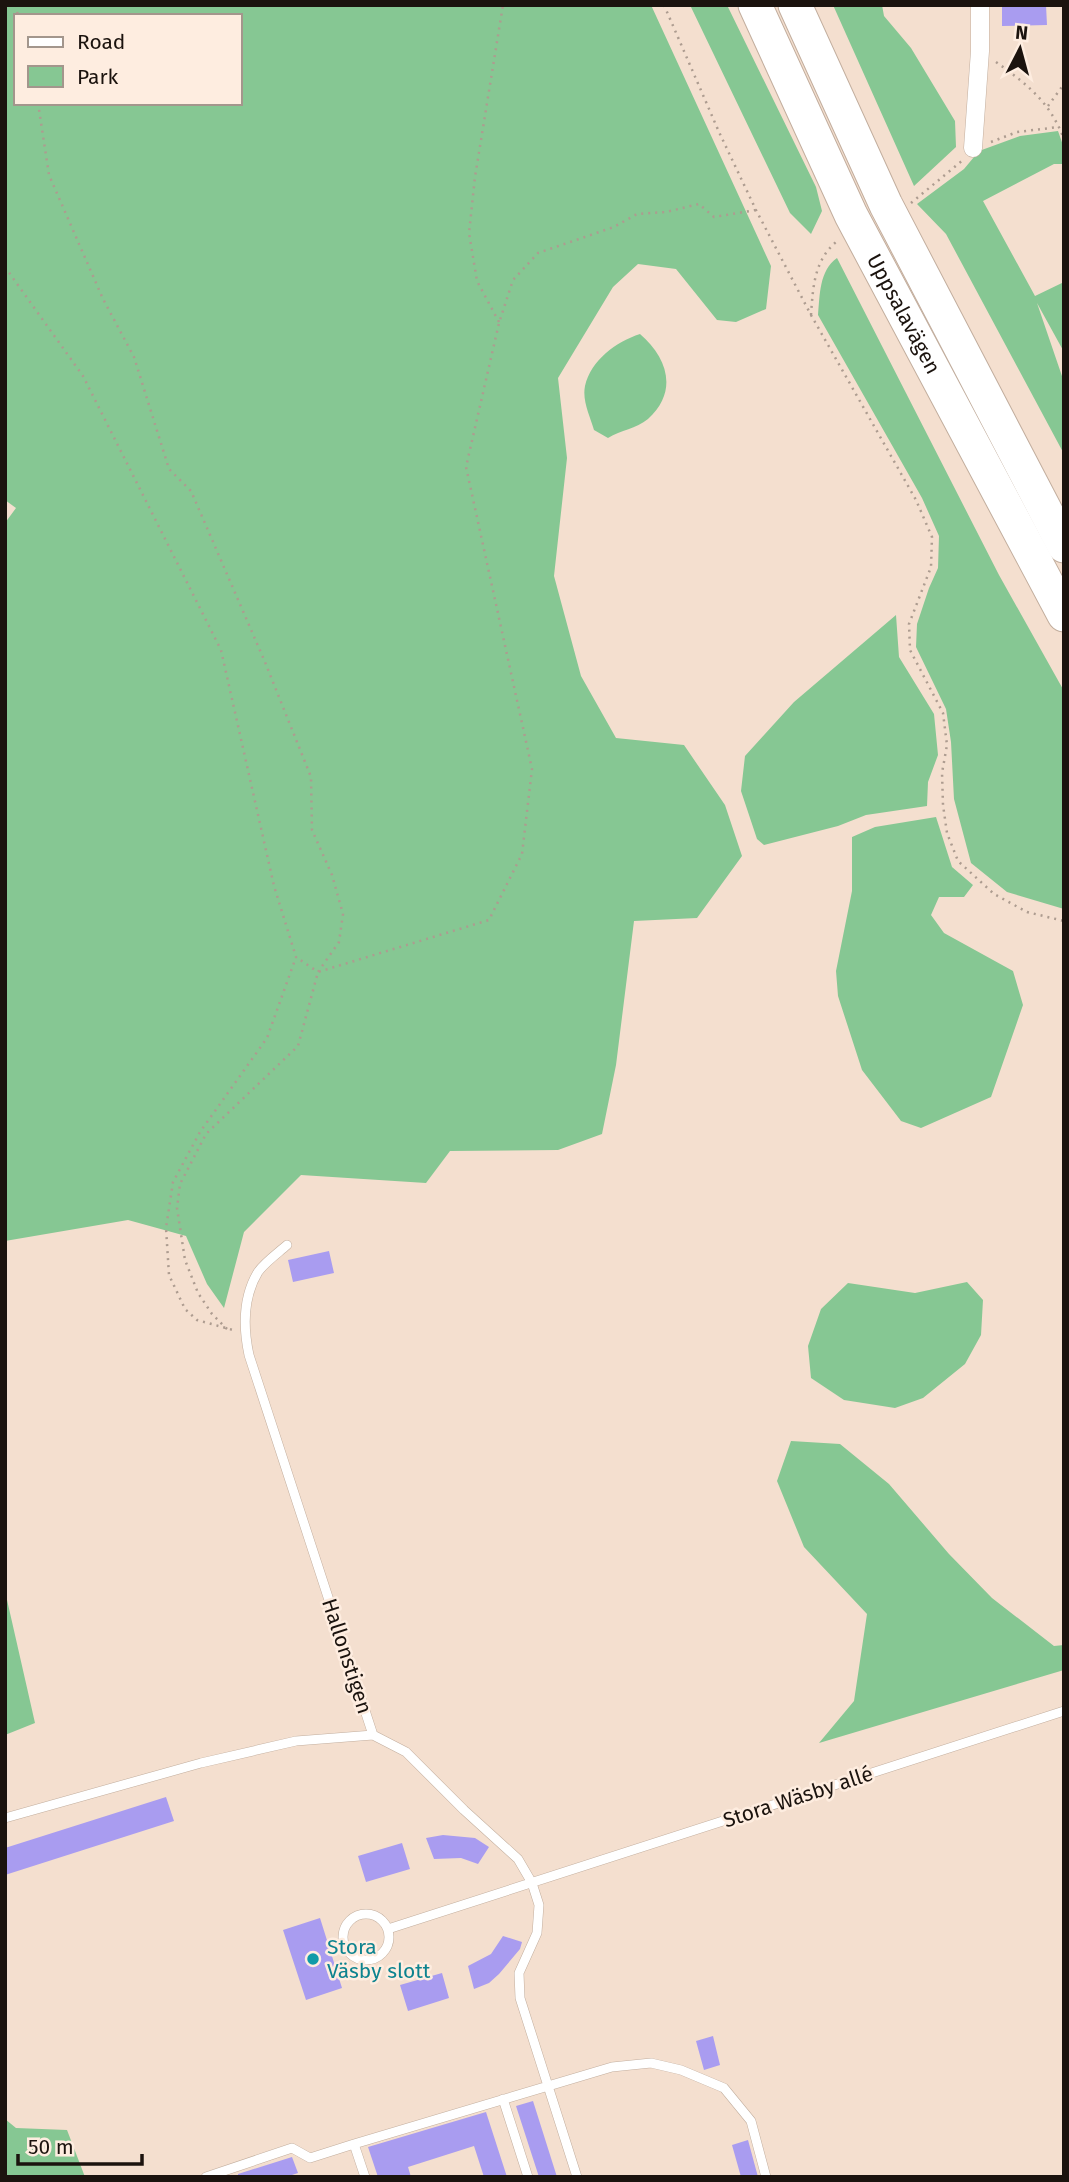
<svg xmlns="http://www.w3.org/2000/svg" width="1069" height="2182" font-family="'Fira Sans',sans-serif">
	<rect width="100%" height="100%" fill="#f4dfcf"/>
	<path fill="#86c793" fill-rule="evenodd" d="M5 5H651L771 266 766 309 736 322 717 320 676 269 638 264 613 287 558 378 567 458 554 576 581 676 616 738 684 745 725 805 742 856 697 918 634 921 616 1065 602 1134 558 1150 450 1151 426 1183 301 1175 244 1232 224 1308 207 1284 186 1236 128 1220 5 1241V523L16 508 5 500ZM16 16H240V103H16Z
		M690 5H727L816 187 822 211 811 234 790 213Z
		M833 5H882L884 16 911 48 955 121 956 147 914 186Z
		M1058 131 1064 148V164H1054L983 201 1035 296 1064 282V352L1037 303 1064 382V454L946 234 917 204 964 169 979 151 1020 136Z
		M837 258 999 575 1064 691V909L1007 892 971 863 954 799 951 742 946 709 916 647 917 624 929 588 938 568 939 536 922 498 818 315C820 295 819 271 837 258Z
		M640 334C667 357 679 391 648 419 636 429 621 430 608 438L594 430C590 416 582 401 585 386 591 360 616 342 640 334Z
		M896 615 899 657 934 714 938 755 928 782 927 806 866 815 838 826 764 845 757 839 741 791 745 756 794 702Z
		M936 817 952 867 973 885 964 897H939L931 915 944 933 1013 971 1023 1005 991 1097 921 1128 901 1121 862 1070 838 996 836 971 852 891V837L875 827Z
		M967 1282 983 1300 981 1335 965 1364 923 1398 895 1408 844 1400 811 1378 808 1346 821 1309 848 1283 915 1293Z
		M791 1441 840 1444 889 1484 949 1554 992 1598 1054 1646 1064 1645V1670L819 1743 854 1701 867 1614 804 1547 777 1481Z
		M5 1591 35 1723 5 1735Z
		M5 2119 16 2128 67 2130 85 2177H5Z"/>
	<path fill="#a99cf0" d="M1002 5H1046L1047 25 1002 26Z
		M329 1251 334 1273 293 1282 288 1260Z
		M166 1797 174 1821 5 1875V1848Z
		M443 1835 475 1838 489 1847 478 1864 461 1858 434 1859 426 1838Z
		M402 1843 410 1869 366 1882 358 1856Z
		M320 1918 342 1988 306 2000 283 1930Z
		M503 1936 522 1942 520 1949 499 1974 489 1983 474 1989 468 1966 491 1954Z
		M442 1973 449 1998 408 2011 400 1985Z
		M713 2036 720 2065 704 2070 696 2041Z
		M533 2101 557 2177H539L516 2106Z
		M486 2112 507 2177H484L474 2146 408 2167 411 2177H378L368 2147Z
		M748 2140 758 2177H741L732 2145Z
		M292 2157 298 2173 286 2177H238V2174Z"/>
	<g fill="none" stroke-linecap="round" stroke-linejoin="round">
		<defs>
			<path id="service" d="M287 1245C278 1253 265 1262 258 1272 243 1297 243 1327 249 1355L373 1735 406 1752 464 1810 518 1859 532 1883 539 1905 537 1933 519 1973 520 1998 577 2177
				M5 1818 201 1763 296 1741 373 1735
				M343 1937a23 23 0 1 1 46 0a23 23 0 1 1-46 0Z
				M388 1929 1064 1711
				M503 2099 528 2177
				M206 2177 292 2148 310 2158 354 2144
				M365 2177 354 2144 612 2067 651 2063 681 2070 724 2088 751 2121 766 2177"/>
			<path id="minor" d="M973 148 980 51V5"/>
			<g id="motorway">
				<path id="s1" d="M755 5 851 215 1064 615"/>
				<path d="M795 5 886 205 1064 546"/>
			</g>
		</defs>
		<use href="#service" stroke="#c2ae9e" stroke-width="10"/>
		<use href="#minor" stroke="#c2ae9e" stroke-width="19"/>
		<use href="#motorway" stroke="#c2ae9e" stroke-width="35"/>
		<path stroke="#ad9c90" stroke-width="2.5" stroke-dasharray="2 5" stroke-linecap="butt" d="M16 5 18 16
			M664 5 719 132 756 210 811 315 916 500 932 537 931 567 909 624 910 650 943 713 947 745 942 773 943 805 947 833 958 861 994 894 1027 912 1064 921
			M996 62C1027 84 1050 102 1064 139
			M38 103 49 175 103 299 134 357 169 469 191 491 265 662 311 777 312 830 332 875 343 914 339 942 318 972 296 957
			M1048 106 1064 84
			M991 142 1017 132 1059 127
			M911 203 963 160
			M5 267 83 376 221 650 274 886 296 957 267 1038 200 1132 173 1182 166 1228 169 1275 185 1309 197 1320 233 1330
			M811 315C813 287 814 261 836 242
			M499 322 477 281 469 233 475 177 503 5
			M227 1329 212 1314 198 1293 185 1260 177 1208 180 1184 206 1134 298 1046 318 972 489 920 522 854 532 769 466 467 499 323 513 280 538 253 614 227 637 214 666 212 699 204 714 217 756 210"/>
		<use href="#service" stroke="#fff" stroke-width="9"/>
		<use href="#minor" stroke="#fff" stroke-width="18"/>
		<use href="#motorway" stroke="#fff" stroke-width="33"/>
	</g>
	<circle fill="#0f9aa8" stroke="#feede0" stroke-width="2.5" cx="313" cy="1959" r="7"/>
	<g text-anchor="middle" stroke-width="5" stroke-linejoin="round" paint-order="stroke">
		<g font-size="21" fill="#1b130e" stroke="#feede0">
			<text dy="7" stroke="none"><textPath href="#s1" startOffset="343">Uppsalavägen</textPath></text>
			<text transform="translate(347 1656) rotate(72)" y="7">Hallonstigen</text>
			<text transform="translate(798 1797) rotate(-18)" y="7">Stora Wäsby allé</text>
		</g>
		<g font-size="21" fill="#0d838f" stroke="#feede0" text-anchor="start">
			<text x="327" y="1954">Stora<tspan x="327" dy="24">Väsby slott</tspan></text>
		</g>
	</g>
	<rect width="1069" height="2182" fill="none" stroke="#1b130e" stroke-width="14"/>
	<rect x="14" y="14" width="228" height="91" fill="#feede0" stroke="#a3968c" stroke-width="2"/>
	<rect x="28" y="37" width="35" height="10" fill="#ffffff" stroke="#a3968c" stroke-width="2"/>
	<text x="77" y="49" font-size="21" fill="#1b130e">Road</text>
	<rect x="28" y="66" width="35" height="21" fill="#86c793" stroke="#a3968c" stroke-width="2"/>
	<text x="77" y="84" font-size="21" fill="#1b130e">Park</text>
	<g transform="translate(1020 49) rotate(6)" stroke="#feede0" stroke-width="5" paint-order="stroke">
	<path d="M0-5L12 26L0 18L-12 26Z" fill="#1b130e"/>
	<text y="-10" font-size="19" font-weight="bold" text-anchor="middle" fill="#1b130e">N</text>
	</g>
	<path d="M18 2154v10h124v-10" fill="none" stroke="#1b130e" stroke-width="3.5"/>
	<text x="28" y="2154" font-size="21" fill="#1b130e" stroke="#feede0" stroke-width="5" paint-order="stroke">50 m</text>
</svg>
